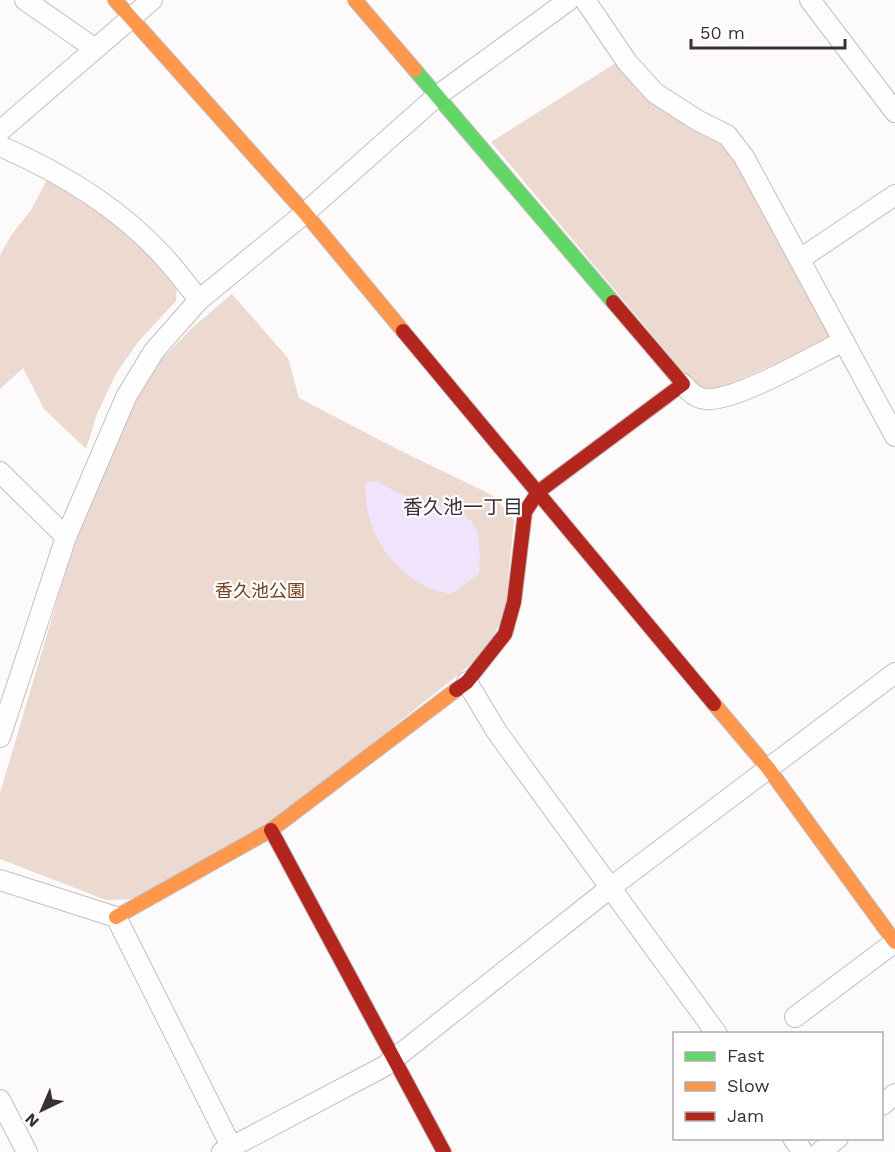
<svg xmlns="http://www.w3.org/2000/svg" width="895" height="1152" font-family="'Work Sans','Noto Sans JP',sans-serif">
	<rect width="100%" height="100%" fill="#fdfafb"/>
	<path fill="#ecdad0" d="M619 61 720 139 738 160 832 334 803 351 715 391 700 388 690 380 491 142Z
		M49 176 87 202 148 253 177 286 176 301 139 341 117 372 97 414 86 449 44 409 23 368 0 389V255L12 234 31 210Z
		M232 294 288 358 299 398 397 449 492 495 514 520 505 612 485 653 284 815 138 899 106 900 0 859V793L70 557 126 417 158 363 192 328Z"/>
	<path fill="#efe4fb" d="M377 481C390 490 422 504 437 506 481 512 481 535 479 574L451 594C400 587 361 533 366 482Z"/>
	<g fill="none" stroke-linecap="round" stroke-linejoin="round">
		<defs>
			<path id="street" d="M25 0 94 48
				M585 0 627 62 655 93 697 120 727 135 744 157 895 436
				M810 0 895 112
				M0 131 152 0
				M0 146C60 172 120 208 164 257 177 271 188 286 199 300
				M800 259 895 195
				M683 384C690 392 695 398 706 399 735 402 815 355 844 341
				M0 472 66 537
				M467 682 497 732 717 1034
				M0 737 66 537 126 397 154 351 199 300 305 213 437 96 569 0
				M0 880 116 917 234 1152
				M795 1017 895 942
				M0 1100 27 1152
				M882 1105 895 1094
				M793 1138 803 1152
				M222 1152 385 1066 610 888 895 673
				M820 1152 838 1138"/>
			<path id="fast" d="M415 70 613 302"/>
			<path id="slow" d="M115 0 305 213 403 331
				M355 0 415 70
				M714 704 768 768 895 942
				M116 917 271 830 456 690"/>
			<path id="jam" d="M403 331 714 704
				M456 690 467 682 505 634 514 602 525 512 538 492 683 384 613 302
				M271 830 444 1152"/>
		</defs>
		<use href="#street" stroke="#c3bdbf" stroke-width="22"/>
		<use href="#fast" stroke="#c3bdbf" stroke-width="16"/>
		<use href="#slow" stroke="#c3bdbf" stroke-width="16"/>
		<use href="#jam" stroke="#c3bdbf" stroke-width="16"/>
		<use href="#street" stroke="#fffefe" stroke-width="20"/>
		<use href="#fast" stroke="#63d668" stroke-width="14"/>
		<use href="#slow" stroke="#ff974d" stroke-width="14"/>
		<use href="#jam" stroke="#b3261e" stroke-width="14"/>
	</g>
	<g text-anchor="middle" stroke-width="4.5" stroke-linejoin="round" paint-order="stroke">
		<g font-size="18" fill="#75401d" stroke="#fff">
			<text x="260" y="597">香久池公園</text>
		</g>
		<g font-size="20" fill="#3a3033" stroke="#fff">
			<text x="463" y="514">香久池一丁目</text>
		</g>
	</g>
	<rect x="673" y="1032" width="210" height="108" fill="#ffffff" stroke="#b0acad" stroke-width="1.5"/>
	<rect x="685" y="1052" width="30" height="9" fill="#63d668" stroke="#b0acad" stroke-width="1.5"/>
	<text x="727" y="1062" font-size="18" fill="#3a3033">Fast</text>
	<rect x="685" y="1082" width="30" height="9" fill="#ff974d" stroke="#b0acad" stroke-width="1.5"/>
	<text x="727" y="1092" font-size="18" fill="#3a3033">Slow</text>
	<rect x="685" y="1112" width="30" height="9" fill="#b3261e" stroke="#b0acad" stroke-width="1.5"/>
	<text x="727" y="1122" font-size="18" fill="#3a3033">Jam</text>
	<g transform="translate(42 1110) rotate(224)" stroke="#ffffff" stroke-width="4.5" paint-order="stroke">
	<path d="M0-4.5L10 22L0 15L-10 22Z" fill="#3a3033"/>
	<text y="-9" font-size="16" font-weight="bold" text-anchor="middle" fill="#3a3033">N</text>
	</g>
	<path d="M691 39v9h154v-9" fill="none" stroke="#3a3033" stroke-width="3"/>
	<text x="700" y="39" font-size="18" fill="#3a3033" stroke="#ffffff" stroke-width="4.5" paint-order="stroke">50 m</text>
</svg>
